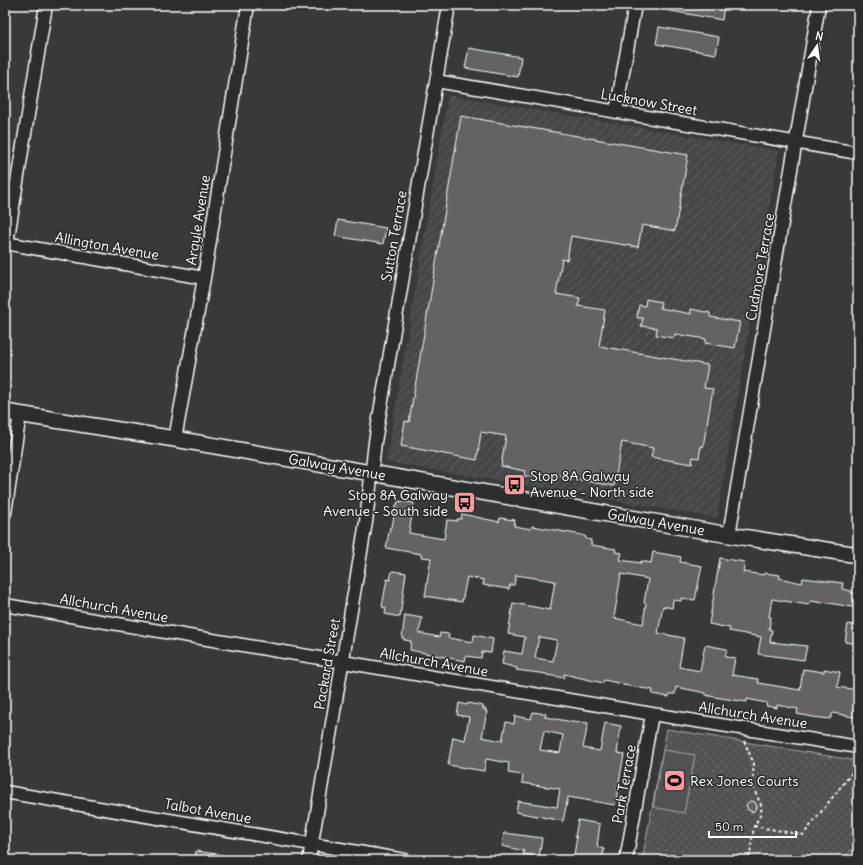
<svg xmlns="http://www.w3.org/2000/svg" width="863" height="865" font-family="Delius,sans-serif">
	<defs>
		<pattern id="industrial-furrows" width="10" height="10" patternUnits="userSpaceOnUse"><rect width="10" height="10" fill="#444748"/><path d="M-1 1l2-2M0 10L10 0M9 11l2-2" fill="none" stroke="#606363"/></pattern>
		<pattern id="green-dots" width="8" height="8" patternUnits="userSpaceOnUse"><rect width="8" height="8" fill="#505354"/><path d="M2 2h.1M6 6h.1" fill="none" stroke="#6a6d6e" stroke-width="1.8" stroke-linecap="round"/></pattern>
	</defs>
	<rect width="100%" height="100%" fill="#373a3b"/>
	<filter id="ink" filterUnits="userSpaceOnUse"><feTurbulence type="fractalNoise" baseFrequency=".025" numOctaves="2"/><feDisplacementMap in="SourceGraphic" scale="8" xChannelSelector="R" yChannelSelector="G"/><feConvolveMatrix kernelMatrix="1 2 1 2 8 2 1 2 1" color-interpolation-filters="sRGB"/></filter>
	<g filter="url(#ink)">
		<path fill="url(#industrial-furrows)" d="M448 95 779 151 717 518 386 462Z"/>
		<path fill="url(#green-dots)" stroke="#a8a9aa" d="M667 729 858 761V844L842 860H642Z"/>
		<path fill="#505354" stroke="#a8a9aa" d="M663 750 695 755 684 813 653 807Z"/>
		<path fill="#636465" stroke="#fff" fill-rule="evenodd" d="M665 5H724L722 20 665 10Z
			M659 27 719 37 716 54 656 44Z
			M469 48 521 57 518 77 465 68Z
			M461 116 688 155 675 231 642 225 638 247 571 236 567 260 562 259 556 294 580 298 578 306 605 310 599 346 708 365 704 388 713 389 703 447 701 446 699 458 693 457 692 464 651 457 653 448 622 442 614 486 545 474 544 479 524 476 525 471 501 466 506 436 481 432 477 460 401 446 405 421 409 422Z
			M338 220 386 228 383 244 335 236Z
			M646 299 661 302 660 308 691 314V309L710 313V317L740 322 735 348 705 343 706 339 675 334 674 338 656 335 657 328 641 326 643 318H637L639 305 645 306Z
			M398 501 414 503 409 533 444 539 447 520 457 521V519H461L462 514 499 522 500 518 515 520 514 526 531 529 532 526 582 535 586 537V539L591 540V545L616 549 615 552 622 553 620 560 641 563V561L651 563 653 552 681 557 680 562 702 566 695 600 681 598V601L673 600 672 608 663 606 658 633 684 638 679 667 700 671 705 645 727 649 725 657 735 658 732 675 758 679V683L800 690 803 669 824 672V669L840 672 837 687 858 690V718L833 713 830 719 813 717 797 714 798 709 777 705V708L766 706 767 703 747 699V702L714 697 706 695V693L676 687 675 694H669V697L652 694 653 690 623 685V684L604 680 603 683 564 674V678L559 677 547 675V674L516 670 517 668 502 664 504 651 522 654 525 637 508 634 513 603 550 610 555 581 516 575 514 585H510L509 589 483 585 484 580 467 577 462 602 425 596 431 558 421 557V554L386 548 390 527H392L396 505H397ZM621 574 648 579 644 603H646L643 624 614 618ZM539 637 557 640 553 661 535 658Z
			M720 558 745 562 743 572 764 575V573L780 575 779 578 802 583 803 578 843 583 842 589 852 591 851 593 858 594V608L823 602V603L811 601 810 602 809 605 772 599 769 617H771L769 629 772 630 770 642 807 646 804 660 758 654 761 637 729 631 730 628 709 624Z
			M392 571 406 573 400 617 385 614 386 608 382 607 387 579 390 580Z
			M405 615 422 618 419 633 439 637 440 633 449 634 448 638 473 642 474 635 493 639 491 653 482 652 481 658 466 656 465 661 410 650 411 641 404 640 405 639 402 638Z
			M848 624 858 626V644L845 642Z
			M459 703 467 705 468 703 483 706V709H486L485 711H487L482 737 502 741 506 722 514 724 515 716 531 719 533 712 546 714 545 717 578 723 579 722 588 723 583 748 600 751 605 723 621 726 617 753 624 754 615 805 568 797 563 821 516 812 518 801 557 807 560 789 522 783 523 775 508 773 509 763 486 759 484 771 448 765 453 737 465 740 469 717 457 715ZM544 731 563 735 560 753 540 750Z
			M750 801 755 802 757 807 753 812 748 810 746 805Z
			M578 820 600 824 597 847 604 849 602 860H573L577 837H575Z
			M504 833 542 838 539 857 523 854 524 851 502 846Z
			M196 851 223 855 222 860H195Z"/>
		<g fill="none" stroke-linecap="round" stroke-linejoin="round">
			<defs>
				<path id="minor" d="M436 81 858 153
					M616 112 635 5
					M5 243 204 278
					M7 243 46 5
					M175 439 204 278 248 5
					M5 513 20 414
					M729 535 819 5
					M5 605 652 714 858 747
					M5 792 405 860
					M309 860 366 522 375 442 449 5
					M626 860 652 714"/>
				<path id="tertiary" d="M5 412 175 439 729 535 858 555"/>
			</defs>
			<use href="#minor" stroke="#fff" stroke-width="15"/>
			<use href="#tertiary" stroke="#fff" stroke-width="18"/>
			<path stroke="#fff" stroke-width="2" stroke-dasharray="3 3" stroke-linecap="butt" d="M744 741 754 764 752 785 762 807 760 816 754 826 749 860
				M754 826 803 835 858 765"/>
			<use href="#minor" stroke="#2a2d2e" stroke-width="12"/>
			<use href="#tertiary" stroke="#2a2d2e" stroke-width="15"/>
		</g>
	</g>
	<defs>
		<symbol id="bus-square" viewBox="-11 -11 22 22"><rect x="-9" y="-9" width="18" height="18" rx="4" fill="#ff9aa2" stroke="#2a2d2e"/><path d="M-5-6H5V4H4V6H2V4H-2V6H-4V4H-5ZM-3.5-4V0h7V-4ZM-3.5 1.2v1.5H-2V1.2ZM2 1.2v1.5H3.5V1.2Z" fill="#111"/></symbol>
		<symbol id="stadium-square" viewBox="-11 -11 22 22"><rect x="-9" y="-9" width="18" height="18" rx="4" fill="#ff9aa2" stroke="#2a2d2e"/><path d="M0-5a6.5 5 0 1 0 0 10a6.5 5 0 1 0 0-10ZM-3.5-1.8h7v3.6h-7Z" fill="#111"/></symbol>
	</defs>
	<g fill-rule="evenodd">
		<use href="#bus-square" x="502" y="472" width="25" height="25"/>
		<use href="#bus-square" x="452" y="490" width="25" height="25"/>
		<use href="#stadium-square" x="662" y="768" width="25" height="25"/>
	</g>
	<g text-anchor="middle" stroke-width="3" stroke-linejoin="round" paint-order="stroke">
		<g font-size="14" fill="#fff" stroke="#2a2d2e">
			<text transform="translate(649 102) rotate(10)" y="5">Lucknow Street</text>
			<text transform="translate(198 220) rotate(-81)" y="5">Argyle Avenue</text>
			<text transform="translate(394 236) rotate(-80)" y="5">Sutton Terrace</text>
			<text transform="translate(107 246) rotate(10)" y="5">Allington Avenue</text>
			<text transform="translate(760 267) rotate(-80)" y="5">Cudmore Terrace</text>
			<text transform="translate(337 467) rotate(10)" y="5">Galway Avenue</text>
			<text transform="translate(656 522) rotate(10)" y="5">Galway Avenue</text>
			<text transform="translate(114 608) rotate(10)" y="5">Allchurch Avenue</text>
			<text transform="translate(434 662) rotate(10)" y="5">Allchurch Avenue</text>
			<text transform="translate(327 664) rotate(-80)" y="5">Packard Street</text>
			<text transform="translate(753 715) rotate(9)" y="5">Allchurch Avenue</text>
			<text transform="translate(624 784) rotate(-80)" y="5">Park Terrace</text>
			<text transform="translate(208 811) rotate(10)" y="5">Talbot Avenue</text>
		</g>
		<g font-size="14" fill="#fff" stroke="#2a2d2e" text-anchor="start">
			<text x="530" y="481">Stop 8A Galway<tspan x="530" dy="16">Avenue - North side</tspan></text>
			<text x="448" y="500" text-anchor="end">Stop 8A Galway<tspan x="448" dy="16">Avenue - South side</tspan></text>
			<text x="690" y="786">Rex Jones Courts</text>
		</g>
	</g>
	<rect width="863" height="865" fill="none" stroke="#2a2d2e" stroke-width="20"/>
	<rect x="10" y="10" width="843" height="845" fill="none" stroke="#fff" stroke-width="1.5" filter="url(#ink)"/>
	<g transform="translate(817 46) rotate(13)" stroke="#2a2d2e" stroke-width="3" paint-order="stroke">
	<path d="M0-3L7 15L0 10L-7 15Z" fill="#ffffff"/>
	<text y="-6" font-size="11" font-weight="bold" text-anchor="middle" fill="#ffffff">N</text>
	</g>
	<path d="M709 831v6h87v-6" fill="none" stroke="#ffffff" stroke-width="2"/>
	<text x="715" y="831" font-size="12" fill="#ffffff" stroke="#2a2d2e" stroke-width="3" paint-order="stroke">50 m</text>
</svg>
